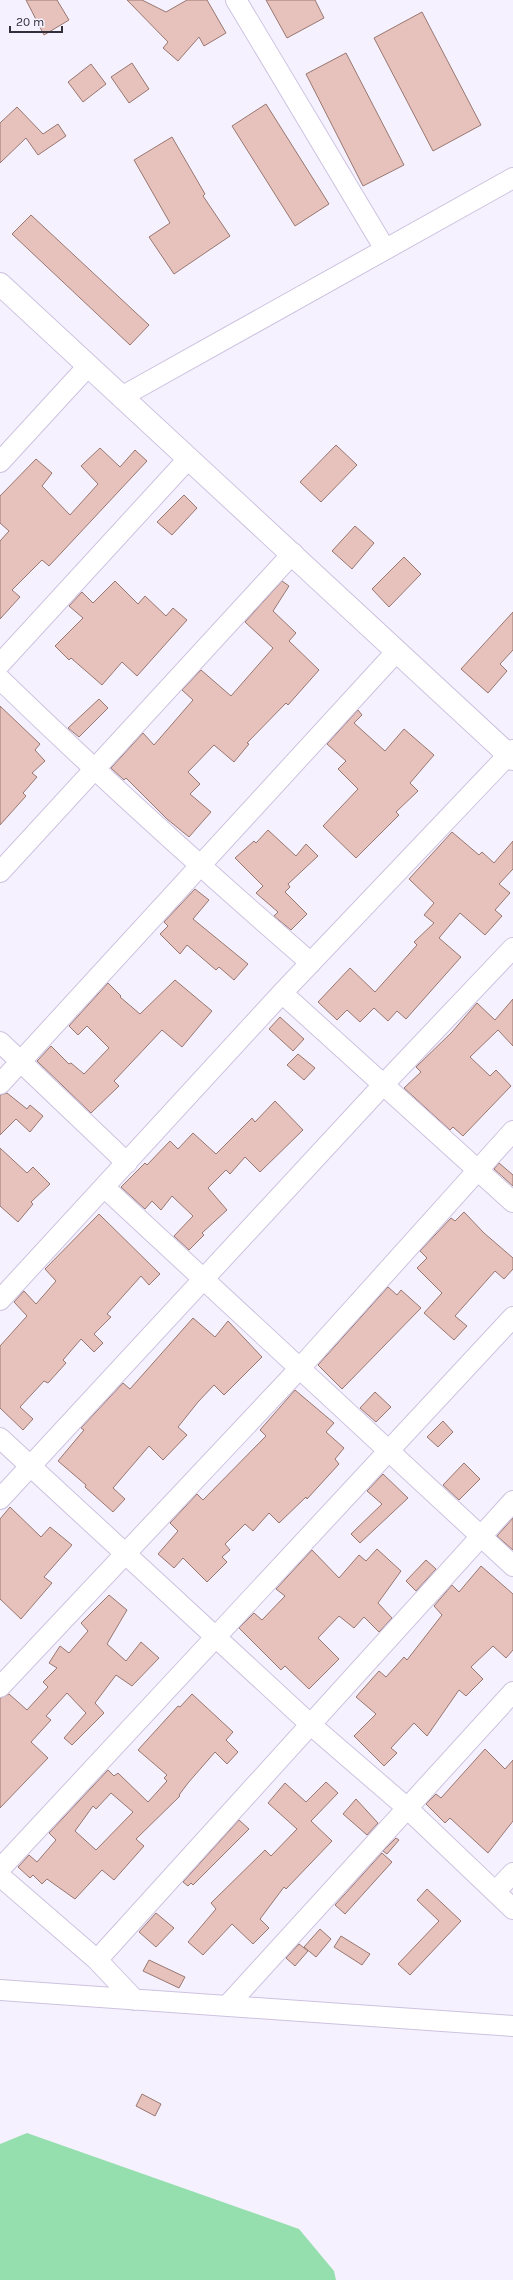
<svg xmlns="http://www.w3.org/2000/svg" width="513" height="2280" font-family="Karla,sans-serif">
	<rect width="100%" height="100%" fill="#f6f1fe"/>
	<path fill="#95dfaf" d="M27 2133 299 2229 334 2271 336 2280H0V2144Z"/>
	<path fill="#e7c2bc" stroke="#987771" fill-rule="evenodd" d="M26 0H57L69 20 44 35Z
		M127 0H142L166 12 187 0H207L226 33 204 46 199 37 178 61 163 48 168 42Z
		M266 0H315L324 18 287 38Z
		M422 12 481 125 433 151 374 38Z
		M346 53 404 165 363 186 306 74Z
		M132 63 149 89 129 103 111 77Z
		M91 64 106 84 83 102 68 82Z
		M266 104 329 204 295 226 232 126Z
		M17 107 43 134 58 124 66 136 38 155 26 138 0 163V123Z
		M172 137 205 194 203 196 230 236 174 274 149 237 170 223 134 160Z
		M31 215 149 325 130 345 12 234Z
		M336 445 357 465 321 502 300 482Z
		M100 448 120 467 135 450 147 461 49 566 42 560 12 590 20 597 0 619V541L9 531 0 523V496L36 459 52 473 42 486 70 515 98 484 81 466Z
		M184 495 197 508 172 535 157 522Z
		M355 526 374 543 352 569 332 551Z
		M404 557 421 574 389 607 372 589Z
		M115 581 138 604 145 596 166 616 173 608 187 620 137 676 122 662 102 685 71 658 69 660 55 646 83 618 69 606 82 592 93 603Z
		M282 581 289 586 273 611 296 633 289 641 319 670 288 705 286 703 247 743 249 744 234 762 214 745 188 772 200 784 190 794 211 812 189 837 167 819 126 778 124 780 111 768 143 733 154 745 193 700 182 690 201 670 231 696 273 648 245 622Z
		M513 612V650L500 664 507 671 488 693 461 669Z
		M99 699 108 708 79 737 68 728Z
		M0 706 40 744 35 750 45 761 32 773 37 777 23 793 26 796 0 825Z
		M358 710 362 715 354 723 385 751 404 729 434 755 410 783 418 791 396 812 399 815 356 858 323 826 358 789 338 769 346 761 327 744Z
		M268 830 296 856 306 844 318 856 288 884 290 887 285 892 307 914 291 930 274 916 278 912 256 893 263 886 235 858 254 841 256 843Z
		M452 832 479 855 482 852 494 863 513 841V869L499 884 510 893 495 910 502 916 485 935 460 913 439 938 461 957 406 1019 397 1011 388 1021 374 1008 360 1022 347 1010 337 1020 318 1002 350 968 375 992 417 945 414 942 434 923 424 915 434 903 409 879Z
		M195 889 209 900 193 919 248 964 234 980 219 967 216 970 187 945 180 954 160 934 168 926 164 922Z
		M175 980 212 1011 182 1047 162 1030 114 1081 119 1086 91 1113 37 1061 51 1046 69 1064 71 1063 84 1074 109 1048 87 1026 78 1035 69 1026 108 983 121 996 120 997 140 1014Z
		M513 999V1046L498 1030 470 1057 490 1076 496 1070 511 1086 463 1136 453 1127 450 1130 404 1088 421 1072 416 1067 452 1032 477 1003 495 1020Z
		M280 1017 304 1039 293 1051 269 1029Z
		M298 1054 315 1068 304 1080 287 1065Z
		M7 1093 27 1109 30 1105 43 1116 30 1132 16 1119 0 1135V1095Z
		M275 1101 303 1130 260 1172 245 1157 230 1174 226 1170 208 1188 227 1210 202 1233 204 1235 189 1250 174 1236 193 1216 172 1196 161 1210 152 1201 145 1209 121 1187 145 1163 147 1165 170 1141 178 1149 193 1133 216 1154 252 1118 255 1122Z
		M0 1148 27 1173 33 1167 50 1184 31 1202 33 1204 18 1222 0 1206Z
		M499 1163 513 1175V1186L494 1169Z
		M464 1212 484 1233 513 1258V1269L504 1279 495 1271 455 1316 467 1326 454 1340 424 1313 442 1293 417 1268 427 1258 420 1251 451 1218 455 1221Z
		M99 1214 160 1274 149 1285 141 1276 107 1314 111 1317 94 1334 103 1343 94 1352 81 1339 63 1360 66 1363 48 1383 44 1381 20 1407 33 1419 23 1430 0 1408V1346L27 1316 14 1302 24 1291 36 1304 56 1281 45 1269Z
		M388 1287 397 1295 401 1290 421 1308 342 1389 318 1365Z
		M193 1318 215 1337 228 1321 262 1357 224 1395 214 1385 198 1402 178 1427 187 1435 163 1460 149 1446 113 1488 125 1499 113 1512 85 1487 86 1485 58 1461 84 1430 81 1428 123 1383 130 1389Z
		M295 1390 334 1423 326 1432 344 1448 335 1459 339 1464 307 1499 306 1497 279 1523 269 1513 253 1531 245 1524 225 1544 230 1550 222 1557 227 1562 207 1582 183 1558 174 1568 158 1554 178 1531 170 1523 197 1494 203 1500 266 1436 260 1430Z
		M375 1392 391 1407 376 1422 360 1408Z
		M443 1421 453 1432 438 1447 427 1437Z
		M464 1463 480 1479 459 1500 443 1485Z
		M383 1474 408 1498 360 1543 351 1534 382 1504 367 1491Z
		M10 1507 41 1537 50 1527 72 1545 44 1577 52 1583 21 1619 0 1599V1519Z
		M513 1518V1550L497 1536Z
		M377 1549 401 1571 378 1603 392 1618 379 1632 364 1617 354 1628 339 1616 318 1638 339 1659 309 1689 285 1666 281 1670 239 1628 254 1613 262 1620 285 1596 276 1589 312 1550 339 1578 359 1555 366 1561Z
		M426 1560 436 1569 416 1591 406 1581Z
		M481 1566 513 1594V1650L506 1658 493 1646 471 1667 483 1679 466 1696 459 1690 427 1736 414 1723 391 1748 397 1753 384 1766 354 1736 376 1714 356 1697 379 1671 386 1677 404 1657 407 1660 442 1615 434 1606 452 1585 459 1592Z
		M109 1595 127 1610 107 1644 126 1661 141 1642 159 1658 132 1686 116 1675 95 1703 104 1713 72 1745 64 1738 86 1713 67 1693 46 1716 51 1720 31 1742 48 1758 0 1808V1698L9 1694 27 1710 48 1687 43 1682 57 1668 49 1663 60 1646 69 1653 88 1631 81 1623Z
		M192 1694 233 1732 226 1740 238 1752 227 1764 215 1752 188 1783 179 1795 180 1796 136 1839 144 1846 114 1880 102 1870 75 1899 47 1879 42 1884 33 1875 30 1878 18 1867 29 1855 37 1862 56 1840 49 1833 108 1770 114 1776 118 1773 148 1802 167 1781 164 1778 167 1775 138 1750 178 1706 180 1707ZM111 1793 133 1812 96 1850 75 1831 93 1806 96 1809Z
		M485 1749 505 1769 513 1760V1821L488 1853 450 1818 445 1823 426 1804 436 1794 441 1798Z
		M326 1782 338 1793 311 1821 332 1841 286 1889 284 1887 260 1919 269 1928 253 1944 232 1924 203 1955 188 1942 216 1909 211 1903 265 1850 271 1856 297 1829 268 1803 285 1783 306 1802Z
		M356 1799 378 1823 367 1835 343 1814Z
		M239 1820 249 1829 193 1885 191 1883 188 1886 183 1882Z
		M396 1838 399 1840 387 1854 383 1851Z
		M382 1853 392 1862 345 1914 335 1905Z
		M427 1889 461 1921 410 1975 398 1964 439 1921 417 1900Z
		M156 1913 174 1928 156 1947 139 1932Z
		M320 1929 331 1939 316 1957 304 1947Z
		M341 1936 370 1954 362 1965 334 1947Z
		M299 1944 308 1951 295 1966 286 1958Z
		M149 1960 185 1977 179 1988 143 1971Z
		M142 2094 161 2104 155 2116 136 2106Z"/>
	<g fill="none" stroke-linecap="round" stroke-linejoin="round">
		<defs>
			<path id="minor" d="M236 0 385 249
				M123 396 513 178
				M0 462 89 365
				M0 664 189 458
				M0 679C101 777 205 871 311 963
				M0 872 293 553
				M282 993 513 1202
				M0 1042 127 1163
				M0 1084 397 651
				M104 1187 513 1566
				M0 1300 282 993 513 750
				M0 1438 311 1725 406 1807 513 1909
				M0 1499 383 1085 513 948
				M0 1687 300 1368 513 1131
				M0 1869 513 1317
				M0 1876 97 1960 135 2000
				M495 1892 513 1873
				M97 1960 513 1501
				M0 1990 513 2026
				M227 2006 513 1692"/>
			<path id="major" d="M0 284 513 759"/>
		</defs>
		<use href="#minor" stroke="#cdc2e0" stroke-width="22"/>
		<use href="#major" stroke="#cdc2e0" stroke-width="24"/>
		<use href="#minor" stroke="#fff" stroke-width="20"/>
		<use href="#major" stroke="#fff" stroke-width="22"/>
	</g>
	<path d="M10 26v6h52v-6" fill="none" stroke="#322e3a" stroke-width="2"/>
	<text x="16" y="26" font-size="12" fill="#322e3a" stroke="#f6f1fe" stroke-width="3" paint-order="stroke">20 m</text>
</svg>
